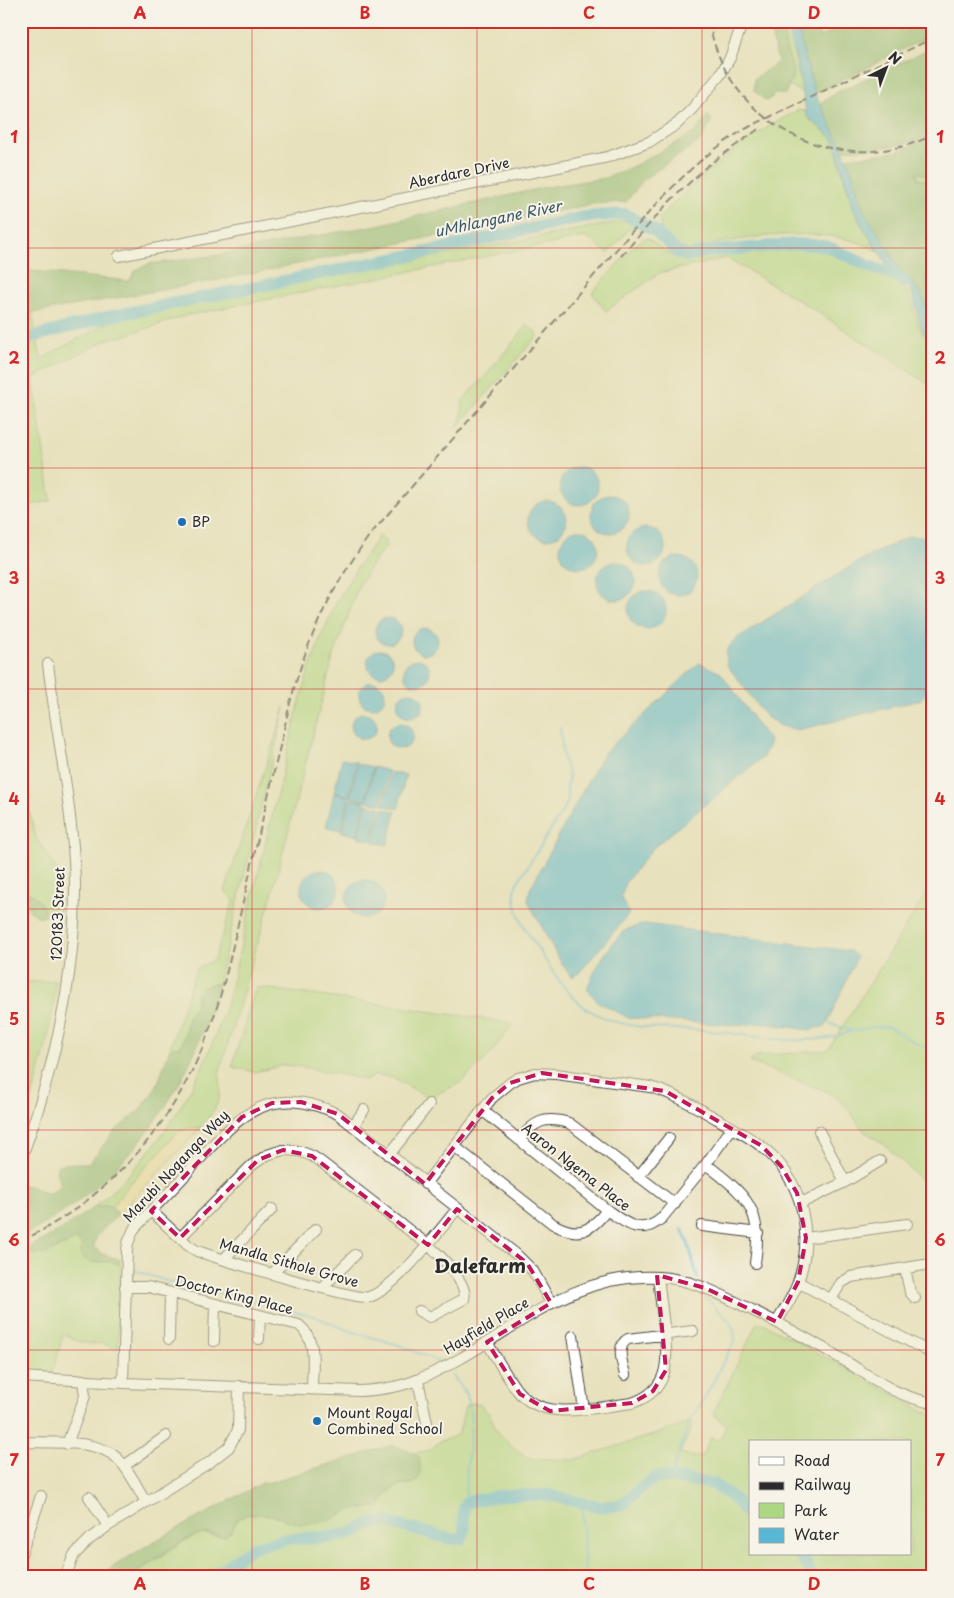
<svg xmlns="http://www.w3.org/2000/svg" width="954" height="1598" font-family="'Playpen Sans',sans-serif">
	<rect width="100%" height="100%" fill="#f7f3e8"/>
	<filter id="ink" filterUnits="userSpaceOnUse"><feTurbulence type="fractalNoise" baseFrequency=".02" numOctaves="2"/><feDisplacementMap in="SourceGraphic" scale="10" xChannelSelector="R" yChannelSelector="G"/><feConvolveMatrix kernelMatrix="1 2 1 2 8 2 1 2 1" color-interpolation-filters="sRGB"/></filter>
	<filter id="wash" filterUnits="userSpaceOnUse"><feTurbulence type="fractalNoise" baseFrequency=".0096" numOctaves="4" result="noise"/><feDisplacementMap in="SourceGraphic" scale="20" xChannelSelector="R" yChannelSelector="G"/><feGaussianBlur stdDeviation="1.12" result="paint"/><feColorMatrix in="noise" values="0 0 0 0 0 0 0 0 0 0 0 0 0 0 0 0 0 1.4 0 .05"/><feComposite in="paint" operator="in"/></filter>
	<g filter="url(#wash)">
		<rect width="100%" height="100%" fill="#e8e1bd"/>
		<path fill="#add883" stroke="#6c8257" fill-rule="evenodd" d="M782 21H790C790 46 798 69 803 93L789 86 794 73 785 45Z
			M799 110 805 111C810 127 828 127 834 141 837 148 838 159 840 167 850 197 859 225 878 251 836 227 770 234 724 242 715 243 695 252 687 250 673 248 660 232 659 218 702 173 743 138 799 110Z
			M916 172 933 176V182L918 179Z
			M624 221 634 224 608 253 586 237 188 315 120 337 110 338 33 378 51 501 30 505 21 442V301L32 313 41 359 111 321 326 277Z
			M644 238H648L670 255 684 261 696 260 717 252 733 251H752L798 246 824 249 886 275 908 292 922 333 933 346V387L805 304 727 258 659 273 606 311 592 293 633 247Z
			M527 325 538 335 457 428 463 410 462 401 487 374Z
			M379 536 388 544 374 561 359 585 332 661 271 898 219 1074C225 1098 215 1110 200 1128H187L177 1133 128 1186 112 1207 107 1205 94 1207C161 1151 205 1079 229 995L298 708 309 670 321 637 336 603 356 569Z
			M285 707 218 984H212L197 994 195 1007 188 1017C188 1023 183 1044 180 1048L173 1047 169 1051 196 969 214 960 234 900 225 891Z
			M21 777 36 838 58 871 59 911 45 915C44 903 33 893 21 890Z
			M933 883V1193L907 1166 884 1144 864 1131 845 1105 828 1092 750 1062 756 1056 828 1050Z
			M56 981C52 1033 37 1083 21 1133V982Z
			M256 987 513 1023 490 1055 460 1083 429 1098 394 1078 376 1075 367 1080 303 1067 285 1065 255 1072 232 1067Z
			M75 1240H78L94 1263 108 1261 120 1264 118 1348H114L102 1343 92 1344 74 1340 64 1333 52 1374 21 1371V1251L34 1245 30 1253C43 1259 62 1245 75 1240Z
			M757 1323H763L933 1416V1577H124C151 1568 169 1547 195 1536 203 1532 209 1536 217 1536 222 1536 228 1533 232 1531L237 1519 249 1514 271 1515 301 1524 327 1521 352 1509 380 1507C389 1488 393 1487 413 1483L419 1457 413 1453 431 1450 439 1441 451 1438 459 1433 465 1406 473 1403 481 1405 490 1414 496 1430 512 1447 529 1458 573 1460 675 1428 691 1421V1430L680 1453 694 1457 702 1456 711 1437 719 1440 727 1425 716 1417 714 1412ZM750 1442H910V1554H750Z"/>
		<path fill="#8ab871" stroke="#5a724e" d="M770 21H782L785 45 794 73 785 94H775L769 100 765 101 754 90V79L778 62 771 33Z
			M799 21H818L819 37 861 21H933V34L815 94 801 42Z
			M933 47V134C905 148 873 148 843 150L820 103 838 92Z
			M708 115 712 120 701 140 644 179 626 202 593 204 229 278 32 313 21 301V273L33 271 129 281 136 270 149 264 212 256 284 242 377 225 546 187 605 178 634 166 694 133Z
			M933 137V176L916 173 918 179 933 182V327L912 281 898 267 883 240 864 212 853 175 846 158 896 152Z
			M21 890C33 893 44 903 45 915L40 917C33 914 29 911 26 904L21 902Z
			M212 984H218C190 1094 123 1184 21 1237V1185C39 1185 46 1203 61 1184L56 1172 58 1165 72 1163H89L114 1132 140 1110 150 1097 158 1083 169 1051 173 1047 180 1048C183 1044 188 1023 188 1017 189 1013 193 1010 195 1006 201 993 193 991 212 984Z
			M107 1205 119 1214C111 1222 93 1235 94 1247L102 1254 120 1259V1264C116 1263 112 1262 108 1262 95 1261 90 1266 80 1254L82 1246 78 1240H75L45 1254 32 1255 30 1253 34 1245 64 1228 94 1207Z
			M393 1445 413 1453 419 1457C425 1495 406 1476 390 1490 385 1494 382 1501 380 1507L377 1508 375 1507 352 1509 327 1521 317 1523 300 1524 271 1515 249 1514 237 1519C233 1524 233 1532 227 1535 221 1539 215 1534 208 1534 198 1533 184 1540 176 1545 157 1556 128 1589 104 1574L114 1566 153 1542 262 1483H267Z"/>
		<path fill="#eeda9e" stroke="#8c8264" d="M187 1128H200L119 1214 112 1207 128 1186 177 1133Z"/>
		<path fill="#58b6d7" stroke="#427081" d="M790 21H799L801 42 815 94 843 150 853 175 864 212 883 240 898 267 921 293 933 327V344L923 332 911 289 890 272 885 261 862 226 852 205 834 139 807 117 797 62 790 40Z
			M560 486a19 19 0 1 1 38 0a19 19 0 1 1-38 0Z
			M591 514a19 19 0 1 1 38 0a19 19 0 1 1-38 0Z
			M528 520a19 19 0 1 1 38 0a19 19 0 1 1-38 0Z
			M627 547a19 19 0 1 1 38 0a19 19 0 1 1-38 0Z
			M560 549a19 19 0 1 1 38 0a19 19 0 1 1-38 0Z
			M909 536 933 538V679L930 690 920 700 798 730 781 726 766 717 727 665 726 652 734 640 856 563Z
			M659 576a19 19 0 1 1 38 0a19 19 0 1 1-38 0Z
			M597 581a19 19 0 1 1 38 0a19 19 0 1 1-38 0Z
			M628 610a19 19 0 1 1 38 0a19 19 0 1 1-38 0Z
			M375 631a13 13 0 1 1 26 0a13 13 0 1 1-26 0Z
			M412 641a13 13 0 1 1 26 0a13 13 0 1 1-26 0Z
			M367 663a13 13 0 1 1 26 0a13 13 0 1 1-26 0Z
			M404 672a13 13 0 1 1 26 0a13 13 0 1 1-26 0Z
			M699 663 721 673 770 742 763 757 653 848 625 883 621 898 629 914 579 973 571 977 557 956 528 901 530 889 595 768 605 752Z
			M359 695a13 13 0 1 1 26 0a13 13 0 1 1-26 0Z
			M397 705a13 13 0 1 1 26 0a13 13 0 1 1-26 0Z
			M351 726a13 13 0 1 1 26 0a13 13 0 1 1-26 0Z
			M387 736a13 13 0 1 1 26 0a13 13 0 1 1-26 0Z
			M342 759 357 762 349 796 334 792Z
			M358 764 373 767 365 801 350 797Z
			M374 767 389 771 381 804 366 801Z
			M391 772 406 775 398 809 383 805Z
			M334 793 349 797 341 830 326 827Z
			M350 799 365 802 357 836 342 832Z
			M366 804 380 807 372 841 358 837Z
			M382 808 396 812 388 845 373 842Z
			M301 889a19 19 0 1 1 38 0a19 19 0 1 1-38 0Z
			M346 899a19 19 0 1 1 38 0a19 19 0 1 1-38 0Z
			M645 924 850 951 857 957 826 1026 809 1030 763 1023 735 1025 629 1018 598 1002 587 989C593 971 611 941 626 930 631 927 639 926 645 924Z"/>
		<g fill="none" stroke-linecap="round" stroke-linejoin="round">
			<path stroke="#58b6d7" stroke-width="2" d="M560 727 563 757 569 776 567 787 568 802 516 885C511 909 524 928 537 947 551 969 565 994 587 1009 621 1031 664 1028 702 1030 743 1033 786 1045 827 1038 836 1037 845 1033 853 1031
				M828 1023 853 1031 873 1027H888L933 1052
				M682 1229 688 1243 698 1279
				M134 1270 166 1281 196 1287 316 1317 347 1330 399 1345 442 1363
				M453 1376C458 1383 465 1390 468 1399 478 1433 461 1468 467 1502
				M670 1478 690 1420 699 1408 713 1382 735 1340 734 1331 730 1321 706 1298
				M582 1502 585 1577"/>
			<path stroke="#58b6d7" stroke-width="12" d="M21 340 107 317 427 252 583 217 625 214 655 231 677 252 689 256 702 252 796 244 826 246 871 267 898 276 905 282
				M799 1554 808 1567 811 1577
				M209 1577 221 1570 253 1547 288 1539 330 1537 353 1533 368 1524 385 1522 451 1539H461C470 1523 458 1516 467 1502L504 1495H548L601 1507 622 1505 641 1488 656 1477 674 1478 714 1484 733 1498 750 1516"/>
		</g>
	</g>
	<g filter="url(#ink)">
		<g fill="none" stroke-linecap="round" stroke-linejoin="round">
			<defs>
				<path id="minor" d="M119 256 608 157 649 142 677 124 692 109 720 75 730 58 743 21
					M482 1110 607 1210C625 1223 641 1237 662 1218L706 1164 732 1128
					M353 1126 364 1110
					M819 1131 845 1182
					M519 1140C535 1121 544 1116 569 1123L675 1204
					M454 1146 553 1224C578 1238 590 1232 607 1210
					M389 1155 429 1104
					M21 1159C54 1070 76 977 75 882 73 809 57 737 48 664
					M706 1164C747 1196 763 1209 755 1263
					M638 1177 669 1138
					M425 1184 492 1098 510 1083 518 1078 535 1073 556 1074 650 1087C675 1094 696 1107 719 1120 733 1128 748 1136 761 1146 804 1179 815 1236 797 1285 792 1298 784 1310 777 1322
					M801 1203 845 1182 880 1161
					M151 1211 189 1246 197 1251C217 1258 358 1301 369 1297 396 1288 439 1231 457 1209
					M702 1226 758 1233
					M180 1238 251 1166 267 1155 283 1150 299 1151 312 1156 321 1162 428 1245C439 1254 469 1284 464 1299L430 1317 419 1311
					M806 1238 907 1224
					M224 1259 272 1209
					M905 1268 910 1292 915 1298
					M273 1273 316 1229
					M798 1282 933 1354
					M125 1287H148L299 1325C318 1341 312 1366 312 1388
					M322 1288 355 1255
					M831 1299 841 1283 851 1277 924 1265
					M573 1336 584 1409
					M169 1339 170 1293
					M259 1339 260 1315
					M214 1341 215 1304
					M487 1342C496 1357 505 1374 516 1389 543 1424 594 1407 632 1403 671 1390 668 1360 664 1326 662 1310 660 1293 658 1277
					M928 1352 933 1342
					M625 1375C623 1364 615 1346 628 1339L693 1331
					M21 1377 123 1383 360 1391C380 1390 401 1387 419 1379 503 1345 562 1271 659 1277 695 1279 727 1298 758 1313 788 1328 817 1344 845 1361 874 1379 897 1397 933 1403
					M418 1380 427 1423
					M123 1383 127 1250 128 1243 134 1229C151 1210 170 1192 187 1173 233 1123 264 1079 338 1114L517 1255 533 1271 551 1303
					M21 1442C50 1443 98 1438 119 1460 130 1471 138 1489 146 1502
					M67 1444 85 1396 83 1380
					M124 1466 166 1436
					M89 1497 108 1526
					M21 1554 41 1496
					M65 1577 74 1555 90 1539 108 1526 210 1462 229 1447 238 1430 239 1386"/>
			</defs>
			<use href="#minor" stroke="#474641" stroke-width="12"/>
			<use href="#minor" stroke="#fff" stroke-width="10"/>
			<path stroke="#2b2b2b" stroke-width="2" stroke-dasharray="8 4" stroke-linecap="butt" d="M709 21C726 126 839 181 933 135
				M621 256 668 203 707 166 760 128
				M21 1241C112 1198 180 1118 212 1022 227 979 235 934 246 890 260 828 276 765 290 703 308 636 329 592 369 536L629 235C665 194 700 154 749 127L933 38"/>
		</g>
	</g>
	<path d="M0 0H954V1598H0ZM542 1073 665 1091 762 1146 781 1166 797 1193 806 1238 798 1282 777 1322 705 1288 657 1275 666 1370 653 1391 632 1403 550 1411 520 1394 487 1342 551 1303 527 1263 457 1209 428 1245 312 1156 283 1150 258 1160 180 1238 151 1211 242 1117 272 1103 301 1102 338 1114 425 1184 492 1098 510 1083Z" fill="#e8e1bd" fill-opacity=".55" fill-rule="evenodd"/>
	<path fill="none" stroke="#c2185b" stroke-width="4" stroke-dasharray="10 6" stroke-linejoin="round" d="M542 1073 665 1091 762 1146 781 1166 797 1193 806 1238 798 1282 777 1322 705 1288 657 1275 666 1370 653 1391 632 1403 550 1411 520 1394 487 1342 551 1303 527 1263 457 1209 428 1245 312 1156 283 1150 258 1160 180 1238 151 1211 242 1117 272 1103 301 1102 338 1114 425 1184 492 1098 510 1083Z"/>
	<path fill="none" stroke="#d62828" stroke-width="1" stroke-opacity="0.55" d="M252 21V1577M477 21V1577M702 21V1577M21 248H933M21 468H933M21 689H933M21 909H933M21 1130H933M21 1350H933"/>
	<g fill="#1f6fb2" stroke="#f7f3e8" stroke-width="2">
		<circle cx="182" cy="522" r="5"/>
		<circle cx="317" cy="1421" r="5"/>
	</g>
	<g text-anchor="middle" stroke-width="4" stroke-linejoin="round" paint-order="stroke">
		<g font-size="14" fill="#2b2b2b" stroke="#f7f3e8">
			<text transform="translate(459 173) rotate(-12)" y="5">Aberdare Drive</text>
			<text transform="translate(58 914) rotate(-88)" y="5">120183 Street</text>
			<text transform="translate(176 1166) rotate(-47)" y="5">Marubi Noganga Way</text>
			<text transform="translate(576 1167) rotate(38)" y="5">Aaron Ngema Place</text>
			<text transform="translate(289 1263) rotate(16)" y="5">Mandla Sithole Grove</text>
			<text transform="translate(234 1295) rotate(14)" y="5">Doctor King Place</text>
			<text transform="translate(486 1326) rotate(-31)" y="5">Hayfield Place</text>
		</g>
		<g font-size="14" fill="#2b2b2b" stroke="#f7f3e8" text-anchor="start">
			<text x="192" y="527">BP</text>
			<text x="327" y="1418">Mount Royal<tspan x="327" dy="16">Combined School</tspan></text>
		</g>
		<g font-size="15" font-style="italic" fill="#3b5c67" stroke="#f7f3e8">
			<text transform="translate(498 219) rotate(-12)" y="5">uMhlangane River</text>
		</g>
		<g font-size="19" font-weight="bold" fill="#2b2b2b" stroke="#f7f3e8">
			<text x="480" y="1273">Dalefarm</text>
		</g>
	</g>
	<rect width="954" height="1598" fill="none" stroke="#f7f3e8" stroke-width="55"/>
	<rect x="749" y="1440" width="162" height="115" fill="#f7f3e8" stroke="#a5a39c"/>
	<rect x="759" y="1457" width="25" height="8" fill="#ffffff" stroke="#a5a39c"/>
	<text x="794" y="1466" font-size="15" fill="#2b2b2b">Road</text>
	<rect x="759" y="1482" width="25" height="8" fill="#2b2b2b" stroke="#a5a39c"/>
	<text x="794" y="1490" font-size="15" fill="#2b2b2b">Railway</text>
	<rect x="759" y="1503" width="25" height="15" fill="#add883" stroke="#a5a39c"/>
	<text x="794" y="1516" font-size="15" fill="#2b2b2b">Park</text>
	<rect x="759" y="1528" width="25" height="15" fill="#58b6d7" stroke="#a5a39c"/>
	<text x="794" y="1540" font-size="15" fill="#2b2b2b">Water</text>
	<g transform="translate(886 68) rotate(42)" stroke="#f7f3e8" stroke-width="4" paint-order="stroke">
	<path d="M0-4L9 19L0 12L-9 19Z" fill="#2b2b2b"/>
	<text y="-8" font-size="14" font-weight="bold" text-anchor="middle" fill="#2b2b2b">N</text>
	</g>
	<rect x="28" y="28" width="898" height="1542" fill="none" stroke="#d62828" stroke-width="2"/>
	<g font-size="16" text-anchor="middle" font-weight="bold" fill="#d62828">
		<text x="140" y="19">A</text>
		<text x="365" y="19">B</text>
		<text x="589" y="19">C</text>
		<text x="814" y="19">D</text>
		<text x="14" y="143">1</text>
		<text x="940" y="143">1</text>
		<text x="14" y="364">2</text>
		<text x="940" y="364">2</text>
		<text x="14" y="584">3</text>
		<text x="940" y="584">3</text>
		<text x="14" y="805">4</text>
		<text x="940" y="805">4</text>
		<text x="14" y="1025">5</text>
		<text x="940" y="1025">5</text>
		<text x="14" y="1246">6</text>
		<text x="940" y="1246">6</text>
		<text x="14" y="1466">7</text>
		<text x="940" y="1466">7</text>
		<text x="140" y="1590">A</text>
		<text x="365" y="1590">B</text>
		<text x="589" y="1590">C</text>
		<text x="814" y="1590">D</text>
	</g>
</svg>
